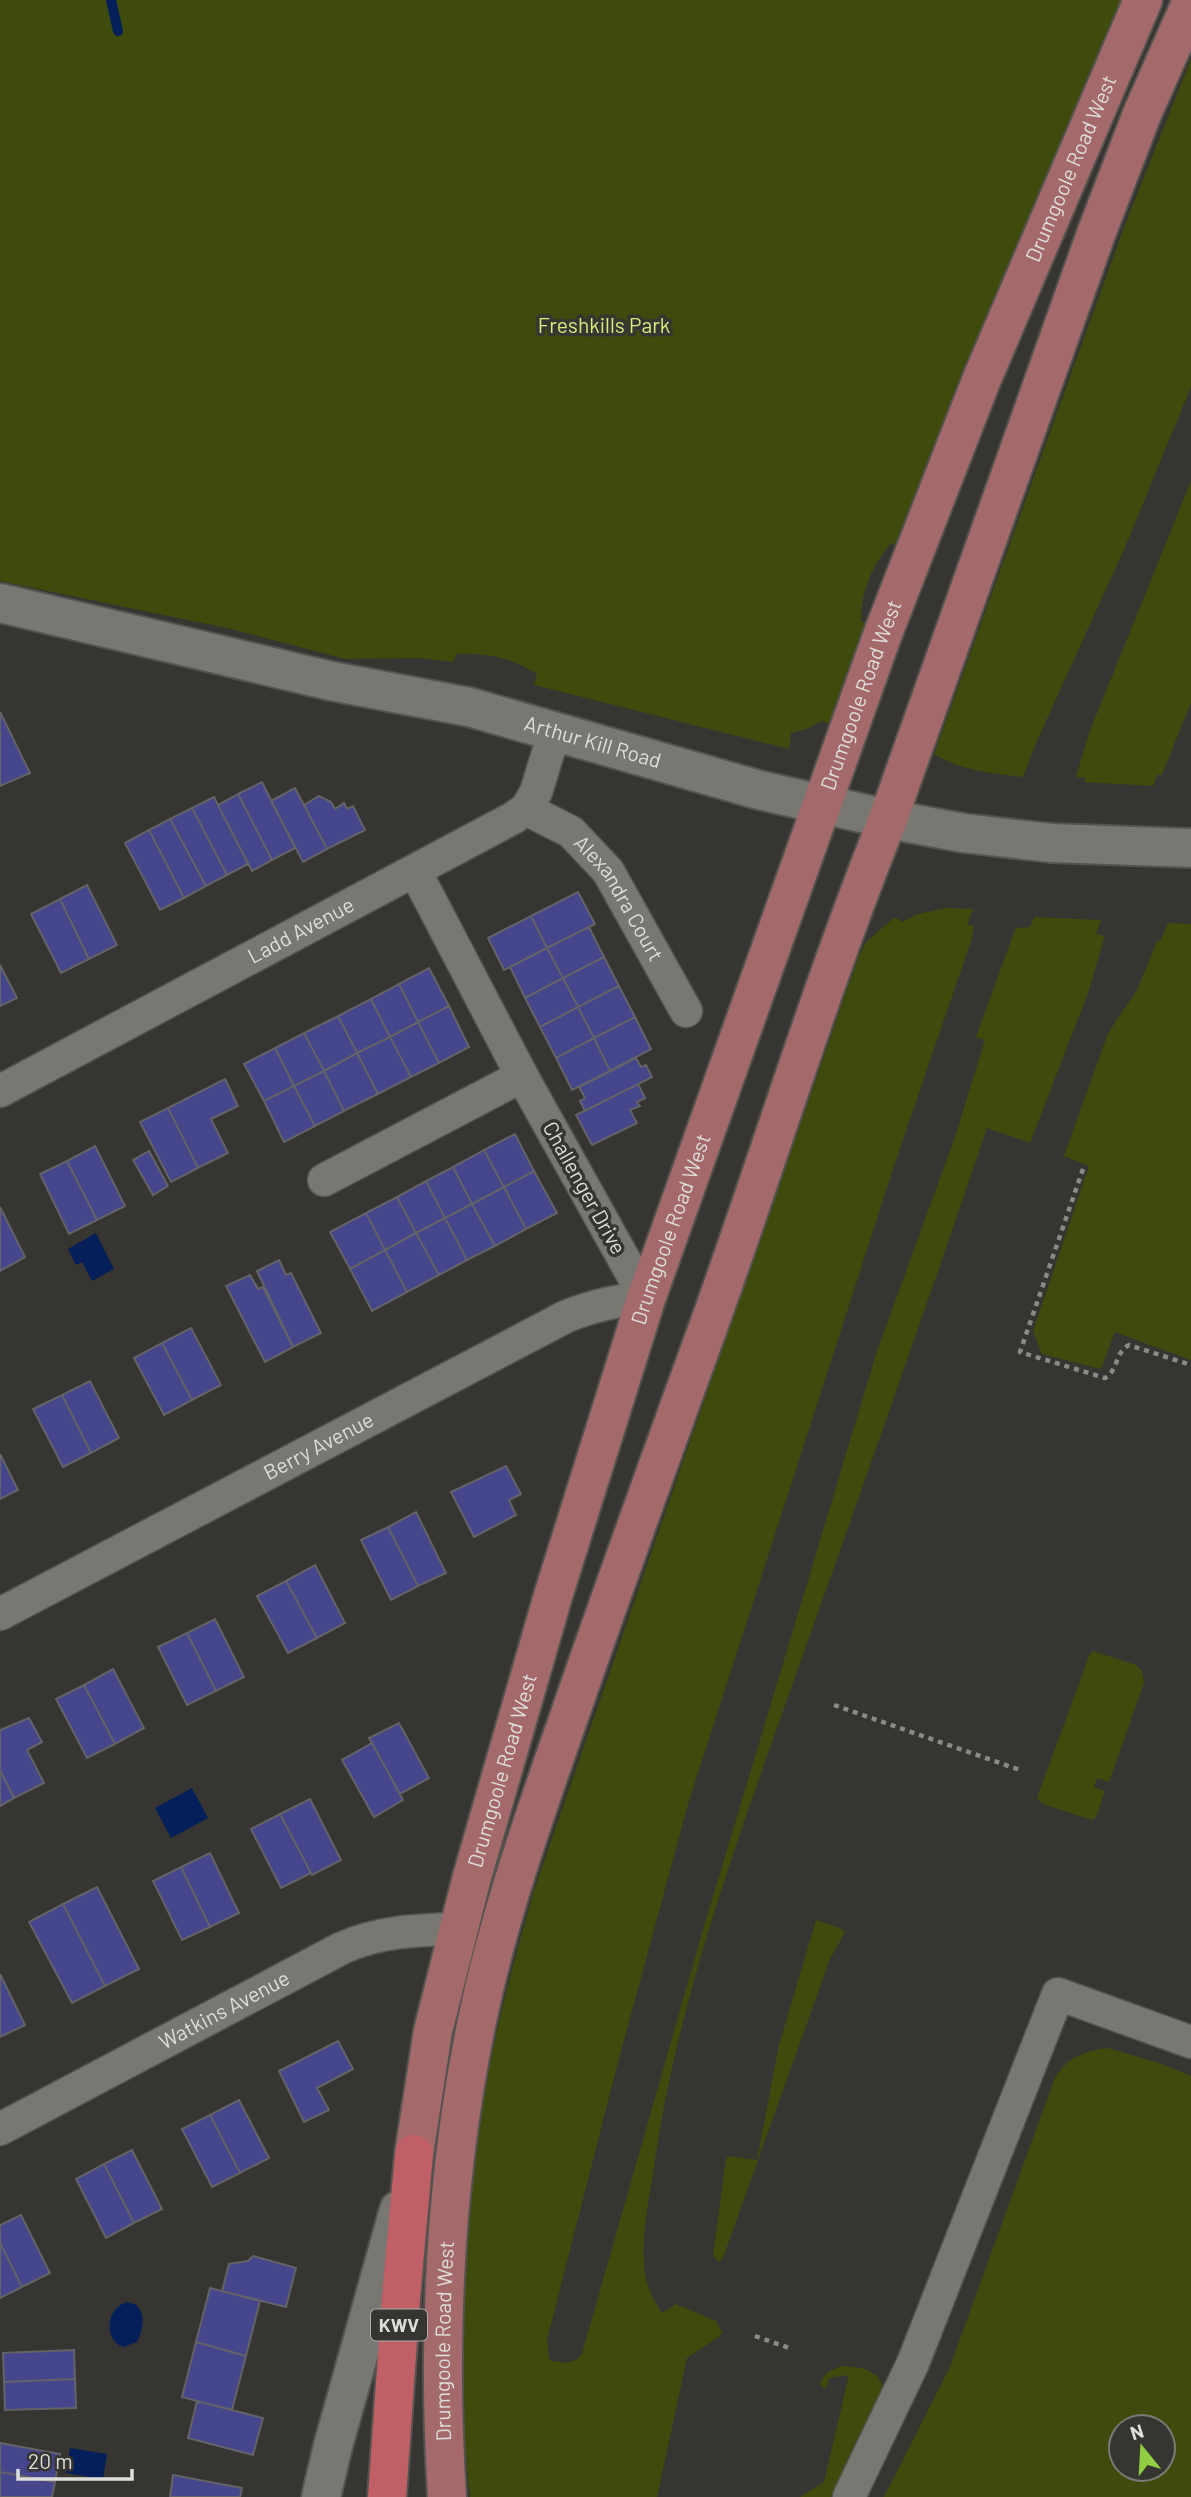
<svg xmlns="http://www.w3.org/2000/svg" width="1191" height="2497" font-family="Barlow,sans-serif">
	<rect width="100%" height="100%" fill="#373531"/>
	<path fill="#3f4a0d" fill-rule="evenodd" d="M0 0H1128L899 546 891 543C872 566 861 591 861 621L869 625 832 725 822 721 806 729 791 733 789 749 534 685 537 674C511 658 487 652 456 654L453 662 420 658 345 659 231 629 0 581Z
		M1191 59V387L1126 545 1036 743 1023 777C991 773 962 771 934 754L1124 227Z
		M1191 481V702L1162 775H1157L1153 786 1084 782 1086 778 1076 777 1089 733Z
		M946 908 973 909 967 925 974 926 971 941 894 1166 688 1804 616 2070 547 2340 549 2358 552 2361C565 2363 573 2365 582 2354L702 1933 877 1351 954 1140 985 1040 976 1037 1013 935 1016 928 1030 927 1034 917 1101 920 1096 934 1105 936 1087 996 1030 1143 987 1128C921 1323 852 1517 783 1711 730 1861 676 2010 654 2167 649 2201 640 2239 645 2273 647 2288 654 2300 662 2313L676 2304 716 2321 722 2332 720 2336 687 2358 657 2497H470C454 2360 463 2211 488 2075 499 2013 517 1951 534 1890L858 958 866 942 895 917 902 922 918 914Z
		M1168 923 1191 924V1360L1115 1332 1101 1369 1042 1354 1033 1331 1089 1166 1064 1156 1108 1033 1137 990 1157 941 1161 940Z
		M1093 1651 1136 1665 1142 1671 1144 1683 1109 1782 1097 1778 1094 1787 1105 1791 1096 1817 1092 1820 1043 1804 1037 1798 1089 1656Z
		M816 1920 840 1928 845 1932 830 1959 723 2258 718 2262 713 2255 726 2159 729 2156 757 2160 779 2045Z
		M1108 2048 1159 2063 1191 2076V2497H884L949 2369 1054 2080C1066 2058 1083 2051 1108 2048ZM1163 2427V2469H1121V2427Z
		M841 2366C860 2367 881 2369 884 2392L831 2497H800L824 2482 849 2375 829 2378 827 2387 824 2388 821 2386 820 2382 827 2373Z"/>
	<path fill="#041f5a" d="M96 1233 114 1269 92 1281 82 1262 76 1265 68 1249Z
		M192 1788 208 1818 171 1838 155 1808Z
		M127 2302C148 2305 144 2327 137 2342L123 2347C102 2339 107 2307 127 2302Z
		M70 2448 107 2454 103 2479 66 2473Z"/>
	<g fill="none" stroke-linecap="round" stroke-linejoin="round">
		<path stroke="#041f5a" stroke-width="10" d="M111 0 118 31"/>
	</g>
	<path fill="#46468c" stroke="#636368" stroke-width="2" d="M0 712 30 773 0 786Z
		M262 782 295 848 272 860 238 794Z
		M295 788 327 849 303 862 271 801Z
		M238 794 272 860 252 871 218 805Z
		M319 796 331 802 335 809 344 803 347 809 353 806 365 830 327 849 304 805Z
		M214 797 248 864 227 875 192 808Z
		M192 808 227 875 206 886 170 819Z
		M170 819 206 886 184 898 149 830Z
		M149 830 184 898 160 910 125 843Z
		M87 885 117 945 89 959 60 899Z
		M578 892 595 924 547 948 531 916Z
		M60 899 89 959 61 973 31 914Z
		M531 916 547 948 504 970 488 938Z
		M589 927 604 957 563 978 547 948Z
		M547 948 563 978 525 998 510 967Z
		M604 957 619 986 578 1007 563 978Z
		M0 965 17 998 0 1006Z
		M429 968 449 1006 418 1022 399 984Z
		M563 978 578 1007 540 1027 525 998Z
		M399 984 418 1022 390 1037 371 999Z
		M619 986 635 1017 594 1038 578 1007Z
		M371 999 390 1037 357 1053 338 1016Z
		M449 1006 469 1047 439 1063 418 1022Z
		M578 1007 594 1038 556 1058 540 1027Z
		M338 1016 357 1053 324 1071 304 1033Z
		M635 1017 651 1049 610 1071 594 1038Z
		M418 1022 439 1063 411 1077 390 1037Z
		M304 1033 324 1071 294 1086 275 1048Z
		M390 1037 411 1077 378 1094 357 1053Z
		M594 1038 610 1071 572 1090 556 1058Z
		M275 1048 294 1086 264 1101 244 1064Z
		M357 1053 378 1094 344 1111 324 1071Z
		M636 1058 641 1067 646 1065 652 1077 585 1111 580 1101 585 1098 579 1087Z
		M324 1071 344 1111 315 1126 294 1086Z
		M225 1079 238 1106 211 1119 228 1153 198 1168 168 1108Z
		M638 1084 645 1098 637 1102 640 1106 630 1110 637 1123 592 1145 576 1115Z
		M294 1086 315 1126 284 1142 264 1101Z
		M168 1108 198 1168 171 1182 140 1122Z
		M515 1134 534 1171 504 1187 484 1150Z
		M95 1146 125 1206 97 1220 67 1161Z
		M484 1150 504 1187 472 1204 453 1167Z
		M149 1151 168 1186 153 1195 133 1160Z
		M67 1161 97 1220 69 1234 40 1174Z
		M453 1167 472 1204 445 1218 426 1181Z
		M534 1171 557 1213 526 1229 504 1187Z
		M426 1181 445 1218 416 1233 397 1197Z
		M504 1187 526 1229 495 1246 472 1204Z
		M397 1197 416 1233 385 1250 366 1213Z
		M472 1204 495 1246 467 1260 445 1218Z
		M0 1207 25 1257 0 1271Z
		M366 1213 385 1250 350 1269 330 1232Z
		M445 1218 467 1260 439 1275 416 1233Z
		M416 1233 439 1275 407 1292 385 1250Z
		M385 1250 407 1292 372 1311 350 1269Z
		M279 1260 286 1275 291 1273 321 1333 293 1347 257 1271Z
		M250 1275 258 1289 263 1287 293 1347 265 1362 226 1286Z
		M191 1328 221 1385 192 1400 162 1343Z
		M162 1343 192 1400 164 1415 134 1358Z
		M90 1381 119 1438 91 1453 62 1395Z
		M62 1395 91 1453 63 1467 33 1409Z
		M0 1454 18 1490 0 1499Z
		M506 1466 521 1494 509 1500 516 1515 474 1537 451 1492Z
		M416 1512 446 1573 418 1586 388 1527Z
		M388 1527 418 1586 391 1600 361 1540Z
		M315 1565 345 1623 317 1638 286 1581Z
		M286 1581 317 1638 288 1653 257 1596Z
		M215 1619 244 1677 216 1691 187 1633Z
		M187 1633 216 1691 187 1705 158 1647Z
		M113 1669 144 1728 115 1744 84 1685Z
		M84 1685 115 1744 87 1758 56 1699Z
		M29 1718 42 1742 27 1750 44 1783 14 1798 0 1770V1730Z
		M399 1723 429 1778 400 1794 369 1738Z
		M372 1743 403 1800 374 1817 342 1760Z
		M0 1770 14 1798 0 1806Z
		M310 1799 341 1860 312 1875 280 1814Z
		M280 1814 311 1873 281 1888 251 1829Z
		M210 1853 239 1913 210 1927 181 1867Z
		M181 1867 210 1927 182 1940 153 1881Z
		M97 1887 139 1969 105 1986 63 1904Z
		M63 1904 105 1986 72 2003 29 1922Z
		M0 1974 25 2025 0 2037Z
		M338 2041 353 2069 317 2088 329 2110 304 2122 279 2071Z
		M239 2100 269 2158 240 2173 210 2115Z
		M210 2115 240 2173 212 2187 182 2129Z
		M132 2150 162 2209 134 2223 104 2164Z
		M104 2164 134 2223 106 2238 76 2179Z
		M21 2215 50 2273 22 2287 0 2243V2225Z
		M0 2243 22 2287 0 2298Z
		M253 2256 296 2268 286 2307 222 2291 229 2264 248 2261Z
		M210 2288 260 2301 246 2356 196 2342Z
		M196 2342 246 2356 232 2410 182 2397Z
		M74 2350 75 2379 4 2382 3 2353Z
		M75 2379 76 2408 5 2410 4 2382Z
		M197 2401 263 2418 253 2455 188 2438Z
		M0 2443 60 2454 55 2482 0 2472Z
		M0 2472 55 2482 52 2497H0Z
		M173 2475 242 2488 240 2497H170Z"/>
	<g fill="none" stroke-linecap="round" stroke-linejoin="round">
		<defs>
			<g id="minor">
				<path id="s1" d="M526 809 571 832 608 871 686 1011"/>
				<path id="s2" d="M0 1091 513 818 526 809 536 792 555 730"/>
				<path d="M324 1180 522 1076"/>
				<path id="s3" d="M0 1614 567 1316C593 1306 618 1299 646 1299L522 1076 415 871"/>
				<path id="s4" d="M0 2129 342 1948C380 1931 417 1930 458 1929"/>
				<path d="M849 2497 913 2363 1058 1994 1191 2042"/>
			</g>
			<g id="tertiary">
				<path id="s5" d="M0 603 331 681 469 707 759 790 888 819 963 833 1051 843 1191 848"/>
			</g>
			<path id="secondary" d="M321 2497 333 2446 399 2210"/>
			<g id="primary">
				<path id="s6" d="M414 2154 433 2031 472 1877 553 1596 646 1299 882 636 981 381 1143 0"/>
				<path id="s7" d="M447 2497C437 2337 445 2173 478 2016 500 1912 535 1814 570 1714 614 1586 660 1460 706 1333 768 1162 820 988 888 819L1096 234 1142 114 1191 3"/>
			</g>
			<path id="motorway" d="M387 2497 401 2298 414 2154"/>
		</defs>
		<use href="#minor" stroke="#54534f" stroke-width="35"/>
		<use href="#tertiary" stroke="#54534f" stroke-width="42"/>
		<use href="#secondary" stroke="#54534f" stroke-width="42"/>
		<use href="#primary" stroke="#54534f" stroke-width="42"/>
		<use href="#motorway" stroke="#54534f" stroke-width="42"/>
		<path stroke="#8b8a87" stroke-width="4.5" stroke-dasharray="5 5" stroke-linecap="butt" d="M1083 1169 1020 1352 1105 1378C1118 1371 1115 1352 1129 1345L1191 1365
			M834 1705 1020 1770
			M755 2336 792 2349"/>
		<use href="#minor" stroke="#787772" stroke-width="32"/>
		<use href="#tertiary" stroke="#787772" stroke-width="38"/>
		<use href="#secondary" stroke="#787772" stroke-width="38"/>
		<use href="#primary" stroke="#a4696b" stroke-width="38"/>
		<use href="#motorway" stroke="#c15f66" stroke-width="38"/>
	</g>
	<g text-anchor="middle" stroke-width="7" stroke-linejoin="round" paint-order="stroke">
		<rect fill="#373531" stroke="#acaba8" stroke-width="2" x="371" y="2309.5" width="56" height="31" rx="5"/>
		<g font-size="19" font-weight="bold" fill="#dededb">
			<text x="399" y="2332">KWV</text>
		</g>
		<g font-size="21" fill="#dededb" stroke="#373531">
			<text dy="7" stroke="none"><textPath href="#s6" startOffset="2095">Drumgoole Road West</textPath></text>
			<text dy="7" stroke="none"><textPath href="#s6" startOffset="1528">Drumgoole Road West</textPath></text>
			<text dy="7" stroke="none"><textPath href="#s5" startOffset="609">Arthur Kill Road</textPath></text>
			<text dy="7" stroke="none"><textPath href="#s1" startOffset="133">Alexandra Court</textPath></text>
			<text dy="7" stroke="none"><textPath href="#s2" startOffset="341">Ladd Avenue</textPath></text>
			<text transform="translate(584 1188) rotate(61)" y="7">Challenger Drive</text>
			<text dy="7" stroke="none"><textPath href="#s6" startOffset="961">Drumgoole Road West</textPath></text>
			<text dy="7" stroke="none"><textPath href="#s3" startOffset="360">Berry Avenue</textPath></text>
			<text dy="7" stroke="none"><textPath href="#s6" startOffset="394">Drumgoole Road West</textPath></text>
			<text dy="7" stroke="none"><textPath href="#s4" startOffset="254">Watkins Avenue</textPath></text>
			<text dy="7" stroke="none"><textPath href="#s7" startOffset="156">Drumgoole Road West</textPath></text>
		</g>
		<g font-size="21" fill="#d3ec7b" stroke="#373531">
			<text x="604" y="333">Freshkills Park</text>
		</g>
	</g>
	<g transform="translate(1142 2448) rotate(342)"><circle r="33" fill="#373531" stroke="#7a7975" stroke-width="2"/>
	<path d="M0-5L12 26L0 18L-12 26Z" fill="#90cd41"/>
	<text y="-10" font-size="19" font-weight="bold" text-anchor="middle" fill="#dededb">N</text>
	</g>
	<path d="M18 2469v10h114v-10" fill="none" stroke="#dededb" stroke-width="3.5"/>
	<text x="28" y="2469" font-size="21" fill="#dededb" stroke="#373531" stroke-width="5" paint-order="stroke">20 m</text>
</svg>
